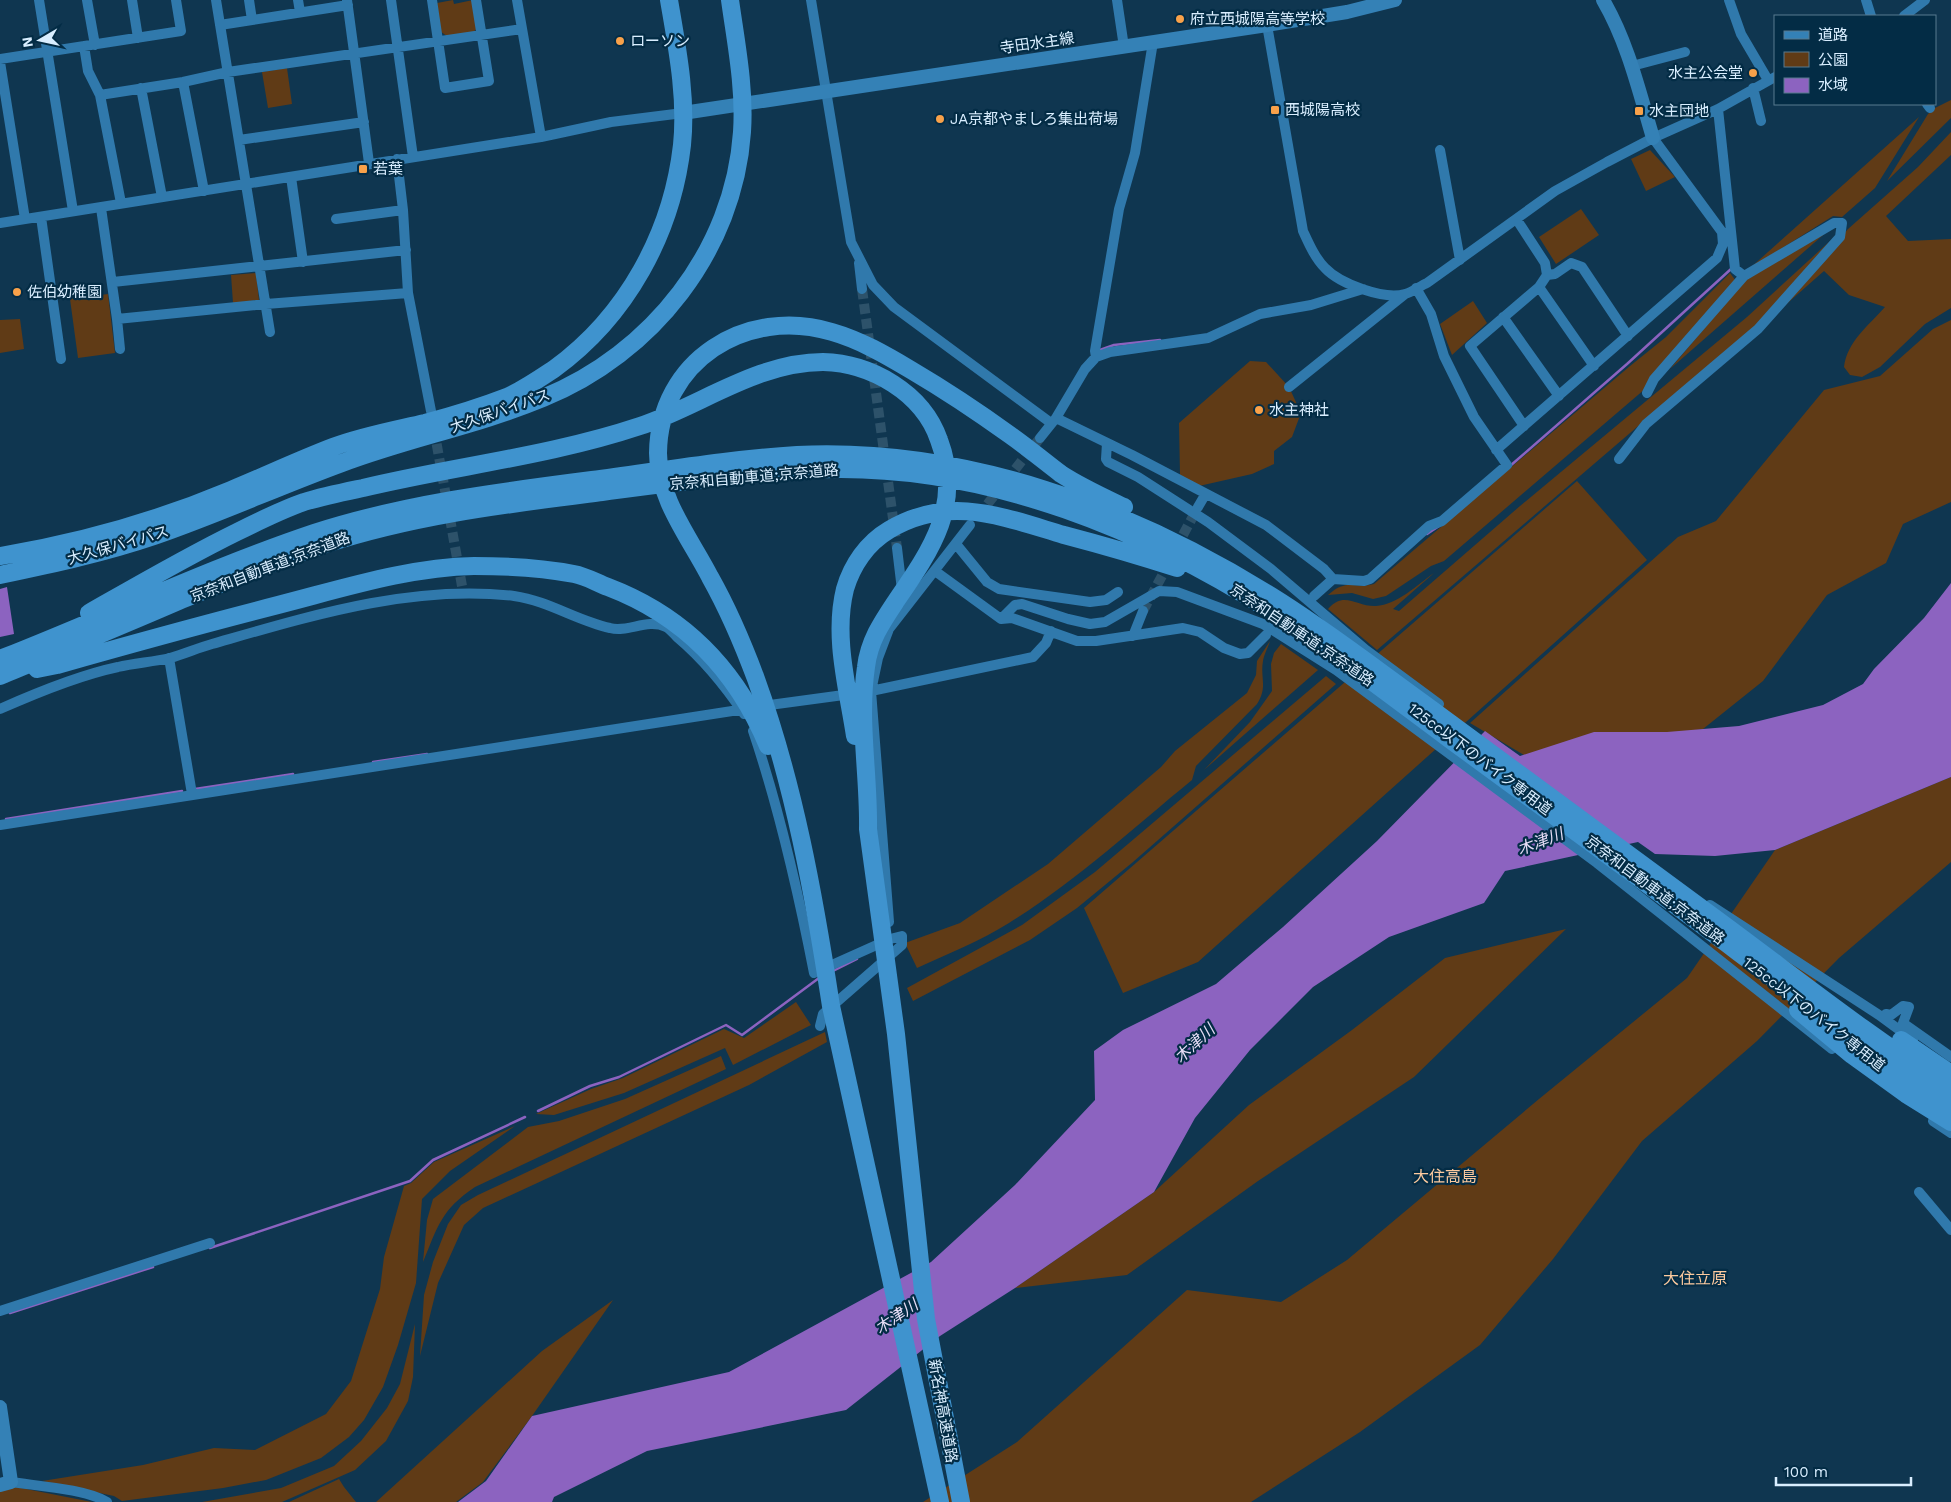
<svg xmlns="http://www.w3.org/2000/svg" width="1951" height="1502" font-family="'Work Sans','Noto Sans JP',sans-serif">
	<rect width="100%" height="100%" fill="#0f3650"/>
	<path fill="#603b16" d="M453 0 454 4 473 0 478 28 473 32 447 36 441 32 437 3Z
		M287 68 292 104 268 108 262 72Z
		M1951 100V118L1887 181 1928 114 1935 108Z
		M1919 117 1875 188 1842 217 1833 216 1749 269Z
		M1951 132V155L1886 216 1908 241 1951 239V308L1925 324 1880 367 1862 377 1850 375 1844 367C1847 342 1868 326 1885 307L1849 295 1824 271 1766 322 1848 229 1918 167Z
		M1650 150 1675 177 1646 191 1631 159Z
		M1581 209 1599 235 1556 264 1539 237Z
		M1830 229 1670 369 1747 278Z
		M1831 240 1756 325 1377 650 1328 609C1344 590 1357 607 1376 606 1397 605 1417 585 1434 573L1393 609 1399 611 1520 506 1747 317Z
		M256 273 259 300 233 303 231 275Z
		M1730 273 1736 281 1645 389 1444 561 1431 566 1386 596 1373 599 1352 593 1328 595C1347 578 1353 589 1374 584L1630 366 1666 337Z
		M108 294 115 353 78 358 70 299Z
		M1473 301 1487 323 1452 355 1440 324Z
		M20 319 24 349 0 353V320Z
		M1951 320V502L1903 524 1886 563 1827 595 1763 681 1703 729 1524 755 1470 723 1678 537 1716 521 1824 390 1880 376 1933 329Z
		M1250 361 1266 362 1289 387 1301 413 1292 437 1274 451V464L1252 474 1199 486 1180 475 1179 423Z
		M1577 481 1647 560 1198 962 1123 993 1084 908Z
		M1270 641C1268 648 1264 654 1263 661 1260 678 1268 687 1257 704L1196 766 1192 780C1132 829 1075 882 1009 923 980 941 948 954 917 968L905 943 960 923 1048 864 1161 767 1175 751 1247 693 1256 675 1257 661Z
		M1281 644 1318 670 1204 770 1250 722 1272 691 1271 664 1274 653Z
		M1326 676 1336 684 1133 862 1077 908 1030 940 913 1001 907 988 1022 925 1095 872Z
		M1951 777V862L1839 958 1757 1041 1642 1141 1553 1259 1480 1345 1360 1432 1251 1502H923L1017 1442 1187 1290 1281 1302 1347 1260 1539 1099 1687 978 1775 850Z
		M1566 929 1414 1077 1258 1181 1127 1275 1015 1288 1154 1192 1249 1105 1352 1030 1445 958Z
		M796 1002 811 1025 733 1065 725 1048 624 1093 554 1115 536 1114 591 1089 623 1078 724 1029 744 1038Z
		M825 1032 827 1042 749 1085 483 1208 464 1225 438 1283 420 1356 424 1295 433 1262 448 1224 461 1205 478 1195Z
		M721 1056 726 1069 475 1187C441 1210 438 1226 423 1262L427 1220 433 1199 528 1127 559 1121 625 1099Z
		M515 1126 450 1171 422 1199 416 1283 398 1345 383 1387 364 1420 349 1437 321 1458 266 1480 223 1488 122 1501 114 1496 42 1481 143 1465 214 1448 255 1450 326 1414 351 1381 380 1289 384 1257 404 1186 411 1183 434 1162Z
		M613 1300 532 1416 483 1482 456 1502H376L542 1351Z
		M415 1324 413 1377 408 1401 386 1441 355 1470 282 1502H202L281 1488 334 1466 361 1441 387 1408 400 1384Z
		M339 1479 344 1487 356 1502H289Z
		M11 1486 92 1502H0V1488Z"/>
	<path fill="#8c63c0" d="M1951 583V777L1775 850 1715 856 1655 854 1638 842 1505 871 1484 903 1389 937 1313 987 1250 1050 1195 1118 1154 1192 1015 1288 940 1336 846 1410 647 1451 554 1497 552 1502H458L486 1481 532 1416 729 1372 931 1262 1015 1185 1095 1100 1094 1051 1123 1030 1216 984 1283 927 1377 841 1485 731 1520 756 1594 732H1667L1739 726 1823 705 1863 684 1874 669 1924 618Z
		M7 587 14 634 0 637V589Z"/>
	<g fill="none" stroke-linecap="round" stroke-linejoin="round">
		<path stroke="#8c63c0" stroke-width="2.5" d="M1097 351 1114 345 1160 340
			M1510 466 1627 364 1731 269
			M1427 534 1439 526
			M373 762 427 754
			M195 789 293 774
			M6 819 182 791
			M833 971 857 959
			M538 1111 590 1086 619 1077 726 1025 742 1035 819 978
			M210 1248 410 1181 433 1160 525 1117
			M10 1313 153 1267"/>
		<path stroke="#2d526a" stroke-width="10" stroke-dasharray="10 5" stroke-linecap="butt" d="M862 289 897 548
			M434 429 462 586
			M978 516 1040 438
			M1176 548 1198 507
			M1143 611 1170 561"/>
		<path stroke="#3079ac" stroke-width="10" d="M39 0 73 211
			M87 0 95 45
			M132 0 138 38
			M216 0 270 332
			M249 0 252 20
			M298 0 300 12
			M347 0 369 163
			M391 0 413 157
			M432 0 445 88 489 81 476 0
			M517 0 541 137
			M811 0 851 242 873 285 894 307 1051 423
			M1117 0 1124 47
			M1729 0 1741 34 1768 80
			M1866 0 1871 16
			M1904 16 1925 0
			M220 25 348 5
			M1267 25 1303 231C1309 244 1315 258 1325 268 1340 284 1384 300 1405 294 1413 292 1420 286 1427 283L1555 191 1607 162 1653 138 1718 109 1775 77
			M84 46 88 71 100 95 121 203
			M0 59 181 31 176 0
			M0 62 25 219
			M1632 66 1685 52
			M183 82 204 191
			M141 88 162 197
			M1753 88 1761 121
			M100 95 183 82 228 72 522 29
			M1927 104 1930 108
			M1718 109 1735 269 1744 276
			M239 140 364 122
			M1440 150 1460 260
			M397 159 403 210 408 293 431 411
			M291 177 303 262
			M101 208 117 319 266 304 408 293
			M41 217 61 359
			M336 219 403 210
			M1517 220 1545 263 1547 275 1539 287 1470 346 1524 426
			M0 223 541 137 611 122 683 113
			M859 263 862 289
			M1547 275 1555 274 1571 263 1582 267 1628 336
			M113 282 406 250
			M1539 287 1594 366
			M1503 317 1559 396
			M117 319 120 349
			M1096 357 1095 351 1119 209 1135 153 1153 42
			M1289 387 1405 294
			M1056 418 1132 455 1266 525 1324 569 1333 579 1314 596
			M1040 438 1056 418 1085 369 1096 357 1110 352 1208 338 1260 314 1311 305 1363 289
			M1107 443 1106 459 1108 462 1138 477 1208 522 1271 569 1366 650 1439 704
			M1496 450 1717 258 1723 244 1722 232 1653 138
			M1619 459 1646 424 1758 329 1840 237 1842 223H1834L1744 276 1654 379 1647 393
			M1198 507 1205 495
			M956 544 987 582 999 589 1090 602 1106 600 1118 592
			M897 548 902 590
			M935 571 1001 619 1012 618 1077 641H1096L1183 628 1200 632 1224 648 1240 654 1248 653 1266 635
			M1333 579 1364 581 1370 579 1429 526 1442 521 1507 465 1474 417 1444 356 1431 314 1416 288
			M1001 619 1015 605 1022 604 1068 619 1090 624 1105 622 1159 591 1177 592 1263 624 1336 670 1597 863 1832 1049
			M1133 636 1143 611
			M169 658 192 794
			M871 691 878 658 889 629 970 525
			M762 706 851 694
			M0 709C36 693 80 675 118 667 135 663 153 662 170 658 184 654 198 648 212 644 310 616 412 584 514 596 549 601 577 621 610 628 628 633 647 618 666 627 670 629 674 634 678 638 704 660 725 686 744 714
			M753 731C780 811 798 891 814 973L890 939 902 936V945L823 1014 820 1026
			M0 825 745 709
			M1710 905 1879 1015 1913 1040
			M889 922 871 691 1033 657 1046 643 1051 631
			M1886 1014 1891 1015 1903 1006 1909 1007 1903 1023 1951 1057
			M1933 1121 1951 1133
			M1919 1192 1951 1230
			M0 1311 210 1243
			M11 1482C37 1486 86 1489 107 1502"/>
		<path stroke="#3481b6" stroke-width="14" d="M1603 0C1628 43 1639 91 1653 138
			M683 113 1267 25 1347 12 1395 0
			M0 1407 11 1482 0 1485"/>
		<path stroke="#3f93ce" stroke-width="18" d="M0 556C79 543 157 521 231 490 265 476 299 460 333 447 362 436 395 430 425 423 452 416 481 407 507 397 523 390 539 379 554 369 627 316 672 233 682 145 687 97 677 47 669 0
			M0 575C52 564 104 553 154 536 218 514 279 486 342 463 408 438 478 425 543 398 652 354 734 250 742 132 745 88 736 43 730 0
			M89 613C138 585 186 557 237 532 259 521 281 510 304 502 324 496 344 492 363 488 455 466 550 456 640 426 700 406 757 362 823 362 871 363 923 393 939 440 963 504 932 549 896 601 882 622 869 641 866 667 858 721 869 775 868 829L896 1034 926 1319 961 1502
			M0 659C105 618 207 569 314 533 404 504 498 492 592 480 660 471 729 459 797 455 965 447 1130 508 1271 596 1326 630 1378 671 1431 709 1525 778 1619 847 1712 916 1791 974 1868 1036 1951 1088
			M37 669 57 665C131 644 204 624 278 605 341 589 409 567 474 566 508 566 542 568 574 574 586 576 597 583 608 587 684 616 737 671 768 746
			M0 676C60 651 121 626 181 600 228 581 275 560 323 545 414 515 508 504 602 492 681 482 761 469 841 469 993 469 1144 530 1271 611 1332 650 1390 695 1448 738 1545 809 1642 880 1738 952 1808 1004 1877 1058 1951 1104
			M855 736C848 689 833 637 845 589 852 565 867 543 889 530 949 494 1003 517 1064 535 1102 545 1140 556 1177 568
			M1798 1010 1852 1055 1906 1094 1951 1122
			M1901 1040 1951 1074
			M940 1502 831 1006C814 895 794 784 756 679 743 644 728 609 710 577 690 538 658 499 658 453 659 361 746 306 832 332 860 340 886 355 911 370 945 390 978 412 1010 435 1027 447 1044 461 1061 474 1081 487 1103 497 1124 507"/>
	</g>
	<g fill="#f8a14a" stroke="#032c45" stroke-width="2">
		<circle cx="1180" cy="19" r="5"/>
		<circle cx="620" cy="41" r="5"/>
		<circle cx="1753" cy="73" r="5"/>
		<rect x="1270" y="105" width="10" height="10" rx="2.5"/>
		<rect x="1634" y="106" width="10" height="10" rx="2.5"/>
		<circle cx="940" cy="119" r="5"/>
		<rect x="358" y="164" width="10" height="10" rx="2.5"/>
		<circle cx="17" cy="292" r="5"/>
		<circle cx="1259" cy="410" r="5"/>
	</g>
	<g text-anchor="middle" stroke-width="4.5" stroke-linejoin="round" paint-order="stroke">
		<g font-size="15" fill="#d9eeff" stroke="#032c45" text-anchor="start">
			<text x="1190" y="24">府立西城陽高等学校</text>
			<text x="630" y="46">ローソン</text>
			<text x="1743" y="78" text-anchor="end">水主公会堂</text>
			<text x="1285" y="115">西城陽高校</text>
			<text x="1649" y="116">水主団地</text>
			<text x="950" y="124">JA京都やましろ集出荷場</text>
			<text x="373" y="174">若葉</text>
			<text x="27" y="297">佐伯幼稚園</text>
			<text x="1269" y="415">水主神社</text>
		</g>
		<g font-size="15" fill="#d9eeff" stroke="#032c45">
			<text transform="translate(1037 43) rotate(-8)" y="5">寺田水主線</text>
			<text transform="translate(500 411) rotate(-19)" y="5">大久保バイパス</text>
			<text transform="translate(754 477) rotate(-5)" y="5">京奈和自動車道;京奈道路</text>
			<text transform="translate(118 545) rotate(-16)" y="5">大久保バイパス</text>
			<text transform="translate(270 567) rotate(-21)" y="5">京奈和自動車道;京奈道路</text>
			<text transform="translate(1302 635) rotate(34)" y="5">京奈和自動車道;京奈道路</text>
			<text transform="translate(1480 759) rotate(37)" y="5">125cc以下のバイク専用道</text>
			<text transform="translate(1655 890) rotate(37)" y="5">京奈和自動車道;京奈道路</text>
			<text transform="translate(1814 1014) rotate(38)" y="5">125cc以下のバイク専用道</text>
			<text transform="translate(943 1411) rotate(80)" y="5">新名神高速道路</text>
		</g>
		<g font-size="16" font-style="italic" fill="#e6ddf6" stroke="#032c45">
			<text transform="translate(1540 841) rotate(-21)" y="6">木津川</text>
			<text transform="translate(1194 1043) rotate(-43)" y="6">木津川</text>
			<text transform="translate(896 1316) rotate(-34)" y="6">木津川</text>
		</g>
		<g font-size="16" fill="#fcca9f" stroke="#032c45">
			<text x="1445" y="1182">大住高島</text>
			<text x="1695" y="1284">大住立原</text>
		</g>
	</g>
	<rect x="1774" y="15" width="162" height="90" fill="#032c45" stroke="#597a8f"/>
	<rect x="1784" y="31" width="25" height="8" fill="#3481b6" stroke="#597a8f"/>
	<text x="1818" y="40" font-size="15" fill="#d9eeff">道路</text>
	<rect x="1784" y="52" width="25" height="15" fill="#603b16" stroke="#597a8f"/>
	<text x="1818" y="65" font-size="15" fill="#d9eeff">公園</text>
	<rect x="1784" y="78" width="25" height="15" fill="#8c63c0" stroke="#597a8f"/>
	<text x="1818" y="90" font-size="15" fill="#d9eeff">水域</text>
	<g transform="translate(40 40) rotate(261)" stroke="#032c45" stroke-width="4" paint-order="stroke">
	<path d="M0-4L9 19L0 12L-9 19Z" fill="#d9eeff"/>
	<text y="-8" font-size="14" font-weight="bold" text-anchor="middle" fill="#d9eeff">N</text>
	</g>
	<path d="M1776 1477v8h135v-8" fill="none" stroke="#d9eeff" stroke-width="2.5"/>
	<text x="1784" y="1477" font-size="15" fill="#d9eeff" stroke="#032c45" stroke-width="4" paint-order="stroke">100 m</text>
</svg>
